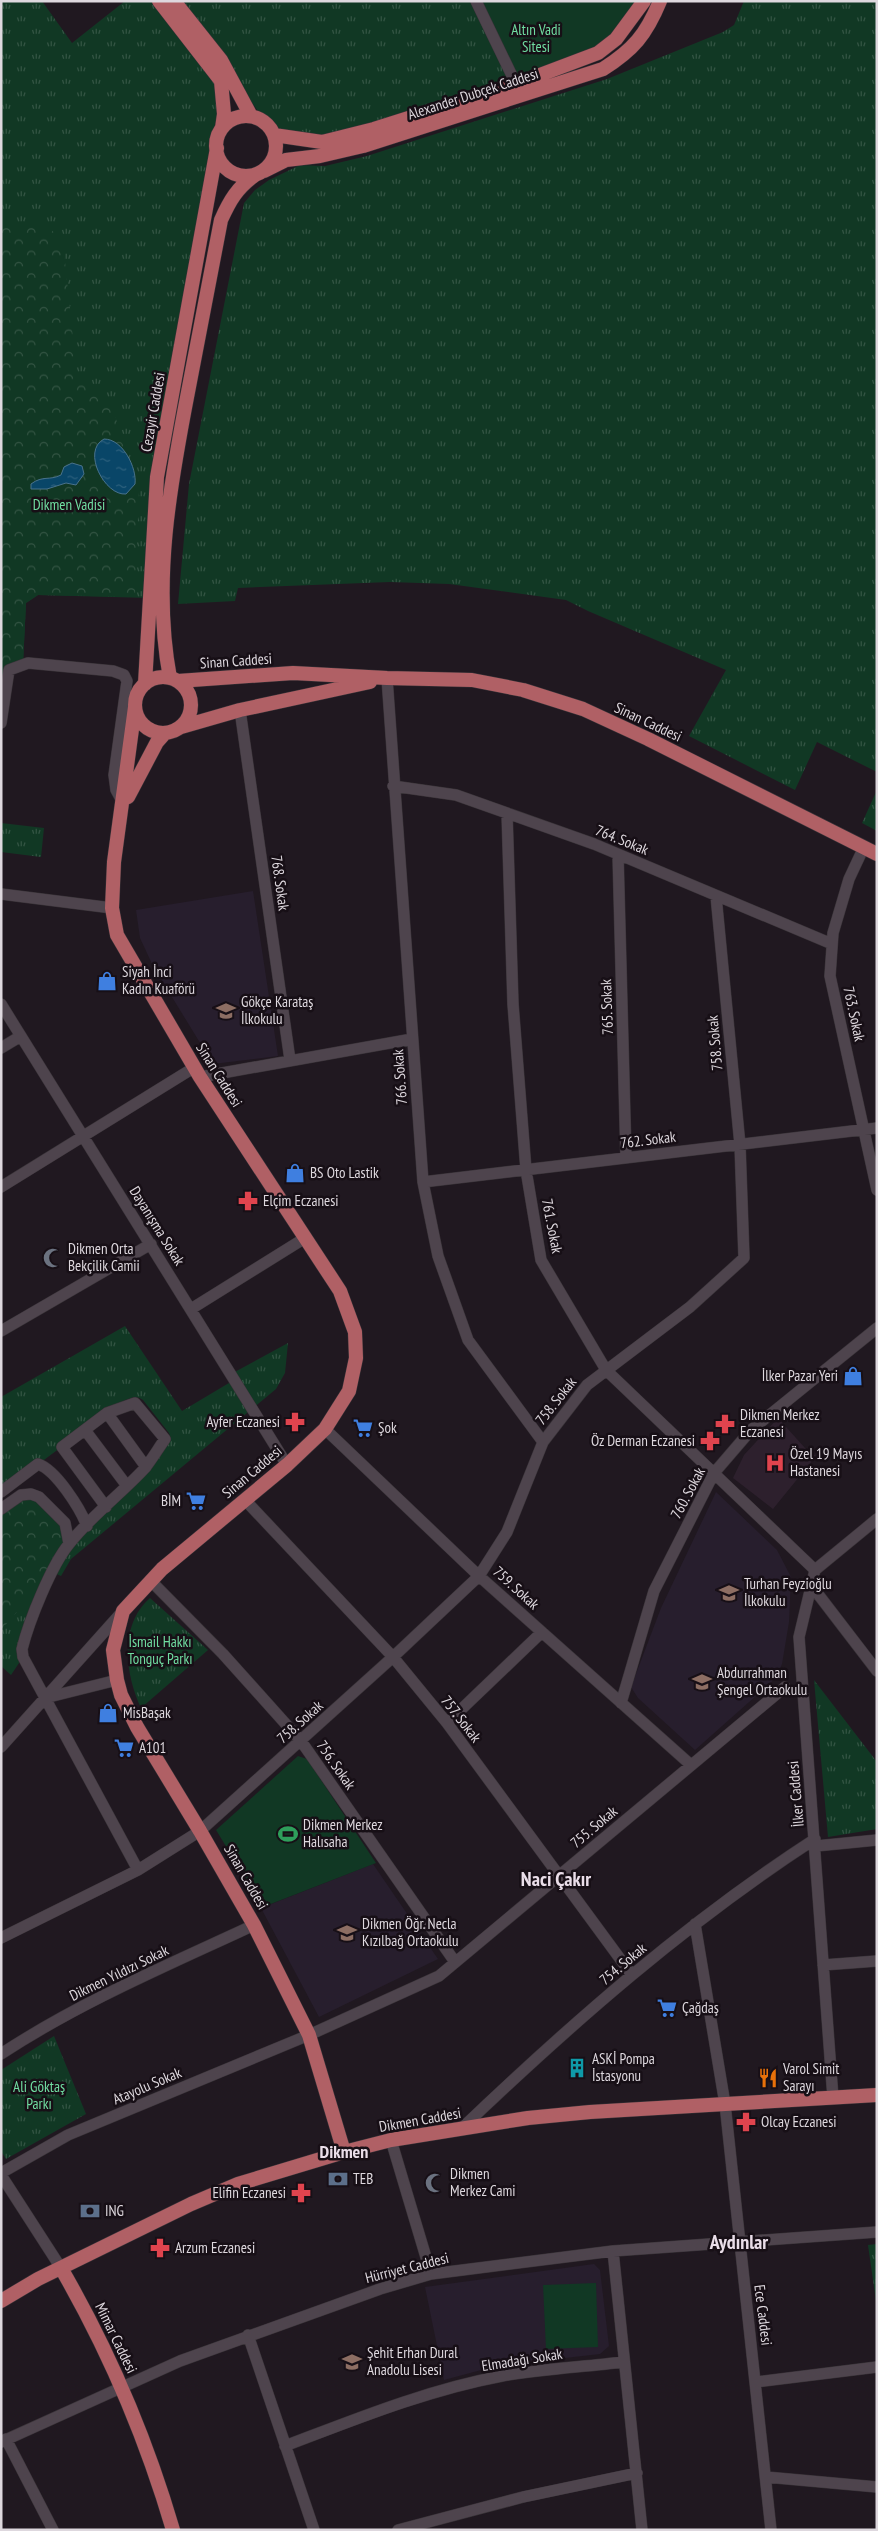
<svg xmlns="http://www.w3.org/2000/svg" width="878" height="2531" font-family="'PT Sans Narrow',sans-serif">
	<defs>
		<pattern id="grass-tufts" width="24" height="20" patternUnits="userSpaceOnUse" patternTransform="scale(1.25)"><rect width="24" height="20" fill="#113824"/><path d="M3 7l-1-3M5 7V3M7 7l1-3M15 17l-1-3M17 17v-4M19 17l1-3" fill="none" stroke="#335443"/></pattern>
		<pattern id="forest-crowns" width="20" height="18" patternUnits="userSpaceOnUse" patternTransform="scale(1.25)"><rect width="20" height="18" fill="#113824"/><path d="M2 6a3 3 0 1 1 6 0M12 15a3 3 0 1 1 6 0" fill="none" stroke="#335443"/></pattern>
		<pattern id="water-ripples" width="26" height="14" patternUnits="userSpaceOnUse" patternTransform="scale(1.25)"><rect width="26" height="14" fill="#094668"/><path d="M2 4q2-2 4 0t4 0M15 11q2-2 4 0t4 0" fill="none" stroke="#2c607d"/></pattern>
	</defs>
	<rect width="100%" height="100%" fill="#201820"/>
	<path fill="#2d202d" d="M778 1418 805 1448 816 1456 773 1509 733 1478 744 1455Z"/>
	<path fill="#271e2d" d="M253 891 278 1056 213 1064 153 966 140 938 136 910Z
		M716 1492 777 1550 791 1577 789 1622 782 1664 776 1678 695 1750 638 1698 631 1687 661 1608Z
		M373 1864 438 1959 319 2017 261 1908Z
		M594 2264 600 2270 609 2346 600 2354 496 2366 444 2380 425 2287Z"/>
	<path fill="url(#grass-tufts)" d="M1 1H42L72 43 125 1H159L221 81 222 128 216 145 157 477 150 598 38 595 26 603 23 664 17 666 1 698Z
		M174 1H476L516 84 374 129 296 139 269 126 221 60Z
		M744 1H877V772L817 742 795 790 689 736 726 670 588 611 566 600 449 584 390 582 238 588 235 601 178 604 189 484 244 203 255 190 269 180 300 165 325 166 367 156 607 79 723 32 734 25Z
		M877 790V831L862 823Z
		M1 823 44 828 41 857 1 852Z
		M125 1326 182 1411 234 1380 231 1374 288 1343 285 1373 276 1389 71 1559 61 1576 52 1572 23 1657 11 1675 1 1666V1509L69 1543 171 1439 169 1433 143 1400C136 1395 131 1398 123 1401L1 1492V1397Z
		M150 1598 208 1650 141 1708C125 1674 119 1625 150 1598Z
		M814 1680 877 1762V1829L828 1837Z
		M54 2036 86 2114 6 2159 1 2151V2070Z
		M877 2244V2308L868 2245Z"/>
	<path fill="url(#forest-crowns)" d="M1 221C24 242 46 201 64 252L76 367C81 384 89 390 105 395L107 401 111 403 139 490 135 597 38 595 26 603 23 664 17 666 1 698Z
		M31 1494 68 1532 52 1572 1 1630V1509Z"/>
	<path fill="#113824" d="M476 1H644L616 39 516 84Z
		M298 1756 307 1759 376 1863 263 1907 216 1830Z
		M596 2283 598 2347 546 2349 543 2285Z"/>
	<path fill="url(#water-ripples)" stroke="#49728b" d="M104 439C123 439 137 468 135 484L126 494C105 496 81 451 104 439Z
		M72 463 82 466 84 474 76 485 66 483 47 489H31V484C43 475 49 481 61 475L64 467Z"/>
	<g fill="none" stroke-linecap="round" stroke-linejoin="round">
		<defs>
			<path id="minor" d="M476 1 516 84
				M387 678 423 1182 438 1256 468 1340 543 1442
				M240 710 290 1060
				M1 723 9 670 28 663 113 671 124 675 127 681 114 775 116 790 123 803
				M393 786 456 795 594 844 832 944
				M507 813 513 1004 526 1170 541 1260 606 1370 815 1570
				M864 847 849 879 833 933 830 976 877 1190
				M618 854 626 1158
				M1 894 112 908
				M1 1004 287 1465
				M1 1048 21 1036
				M200 1077 412 1039
				M423 1182 877 1128
				M1 1187 195 1067
				M191 1309 305 1238
				M1 1331 151 1244
				M107 1413 146 1467
				M325 1429 479 1576 691 1765
				M85 1430 127 1486
				M1 1492 38 1464C56 1470 80 1508 87 1526
				M245 1500 393 1657 447 1723 632 1975
				M106 1507 62 1447 107 1413 135 1403 165 1439C158 1449 152 1459 145 1468 121 1494 91 1516 69 1544 51 1566 29 1621 22 1649L23 1657 138 1870
				M1 1509 21 1495 31 1494 39 1497 65 1523 69 1544
				M150 1580 223 1654 301 1741 455 1962
				M811 1585 877 1671
				M45 1698 117 1680
				M621 1703 654 1591 714 1473 751 1430 877 1328
				M447 1723 542 1632
				M1 1747 122 1612
				M816 1846 877 1840
				M695 1924 725 2104 771 2530
				M1 1938 138 1870 200 1831 393 1657 479 1576 507 1532 543 1442 587 1385 690 1307 744 1258 740 1145 716 896
				M823 1965 877 1961
				M1 2054C80 2002 168 1965 254 1925
				M833 2098 799 1637 815 1570 877 1519
				M462 2128C572 2023 687 1922 815 1839
				M391 2140 431 2274
				M1 2173 68 2135 309 2035 439 1976 785 1687
				M1 2175 61 2268
				M613 2251 642 2530
				M248 2335 314 2530
				M756 2382 877 2367
				M6 2439 53 2530
				M1 2442 180 2361 380 2289 431 2274 613 2251 877 2232
				M285 2446C356 2419 427 2390 502 2376 542 2369 583 2367 623 2362
				M766 2477 877 2487
				M398 2530 523 2497 637 2473"/>
			<path id="major" d="M159 1 221 81 224 114 222 128
				M174 1 221 60 251 116
				M216 146a30 30 0 1 1 60 0a30 30 0 1 1-60 0Z
				M274 135 322 142 374 129 516 84 598 53 616 39 644 1
				M264 171 286 160 320 156 363 146 603 69C633 50 646 35 660 1
				M135 705a28 28 0 1 1 56 0a28 28 0 1 1-56 0Z
				M170 678C152 583 170 485 188 392 199 335 210 277 221 220 230 200 237 188 255 175
				M178 681 293 673 387 678 472 680 523 690 583 709 648 739 877 854
				M145 684 157 477 217 148
				M135 707 114 862 112 908 117 935 200 1077 340 1291 355 1332 356 1358 349 1391 325 1429 287 1465 162 1569 123 1611 113 1650 117 1680 121 1695 137 1727 200 1831 254 1925 309 2035 344 2152
				M181 727 240 710 370 682
				M128 797 157 742 165 733
				M61 2268C109 2351 146 2438 173 2530
				M1 2301 38 2279 191 2204 238 2184 344 2152 391 2140 528 2118 590 2112 877 2095"/>
		</defs>
		<use href="#minor" stroke="#393338" stroke-width="12"/>
		<use href="#major" stroke="#393338" stroke-width="15"/>
		<use href="#minor" stroke="#4e444d" stroke-width="11"/>
		<use href="#major" stroke="#b06065" stroke-width="14"/>
	</g>
	<defs>
		<symbol id="shop-bare" viewBox="-9 -9 18 18"><path d="M-5-2.5h2.3a2.7 3.5 0 0 1 5.4 0H5L5.5 6h-11ZM-1.5-2.5h3a1.5 2.3 0 0 0-3 0Z" fill="#3f7fe0" stroke="#170f16" stroke-width="2.5" paint-order="stroke"/></symbol>
		<symbol id="school-bare" viewBox="-9 -9 18 18"><path d="M0-5L7-2L0 1L-7-2ZM-4 1L0 2.5L4 1V4Q0 6-4 4Z" fill="#8d6e63" stroke="#170f16" stroke-width="2.5" paint-order="stroke"/></symbol>
		<symbol id="pharmacy-bare" viewBox="-9 -9 18 18"><path d="M-2-6h4v4h4v4h-4v4h-4v-4h-4v-4h4Z" fill="#e0444e" stroke="#170f16" stroke-width="2.5" paint-order="stroke"/></symbol>
		<symbol id="mosque-bare" viewBox="-9 -9 18 18"><path d="M3.5-4.9A6 6 0 1 0 3.5 4.9A5 5 0 1 1 3.5-4.9Z" fill="#6b7280" stroke="#170f16" stroke-width="2.5" paint-order="stroke"/></symbol>
		<symbol id="supermarket-bare" viewBox="-9 -9 18 18"><path d="M-6-5.5h2.5l.6 2H6L4.5 2H-2.5L-4.4-4H-6ZM-1.5 3.2a1.3 1.3 0 1 0 .1 0ZM3 3.2a1.3 1.3 0 1 0 .1 0Z" fill="#3f7fe0" stroke="#170f16" stroke-width="2.5" paint-order="stroke"/></symbol>
		<symbol id="hospital-bare" viewBox="-9 -9 18 18"><path d="M-5-5h3v3.5h4V-5h3V5h-3V1.5h-4V5h-3Z" fill="#e0444e" stroke="#170f16" stroke-width="2.5" paint-order="stroke"/></symbol>
		<symbol id="stadium-bare" viewBox="-9 -9 18 18"><path d="M0-5a6.5 5 0 1 0 0 10a6.5 5 0 1 0 0-10ZM-3.5-1.8h7v3.6h-7Z" fill="#2e9e5b" stroke="#170f16" stroke-width="2.5" paint-order="stroke"/></symbol>
		<symbol id="building-bare" viewBox="-9 -9 18 18"><path d="M-4-6H4V6H1V3H-1V6H-4ZM-2.5-4.3h1.7v1.8h-1.7ZM.8-4.3h1.7v1.8H.8ZM-2.5-1h1.7V.8h-1.7ZM.8-1h1.7V.8H.8Z" fill="#0f9aa8" stroke="#170f16" stroke-width="2.5" paint-order="stroke"/></symbol>
		<symbol id="restaurant-bare" viewBox="-9 -9 18 18"><path d="M-5-6h1v4h1v-4h1v4h1v-4h1v5L-1.5 .5V6h-2V.5L-5-1ZM5-6V6H3V1.5H1.5Q1.5-4 5-6Z" fill="#e8710a" stroke="#170f16" stroke-width="2.5" paint-order="stroke"/></symbol>
		<symbol id="bank-bare" viewBox="-9 -9 18 18"><path d="M-6-4H6V4H-6ZM0-2.3a2.3 2.3 0 1 0 0 4.6a2.3 2.3 0 1 0 0-4.6Z" fill="#5c6f8a" stroke="#170f16" stroke-width="2.5" paint-order="stroke"/></symbol>
	</defs>
	<g fill-rule="evenodd">
		<use href="#shop-bare" x="93" y="967" width="28" height="28"/>
		<use href="#school-bare" x="212" y="997" width="28" height="28"/>
		<use href="#shop-bare" x="281" y="1159" width="28" height="28"/>
		<use href="#pharmacy-bare" x="234" y="1187" width="28" height="28"/>
		<use href="#mosque-bare" x="39" y="1244" width="28" height="28"/>
		<use href="#shop-bare" x="839" y="1362" width="28" height="28"/>
		<use href="#pharmacy-bare" x="281" y="1408" width="28" height="28"/>
		<use href="#pharmacy-bare" x="711" y="1410" width="28" height="28"/>
		<use href="#supermarket-bare" x="349" y="1414" width="28" height="28"/>
		<use href="#pharmacy-bare" x="696" y="1427" width="28" height="28"/>
		<use href="#hospital-bare" x="761" y="1449" width="28" height="28"/>
		<use href="#supermarket-bare" x="182" y="1487" width="28" height="28"/>
		<use href="#school-bare" x="715" y="1579" width="28" height="28"/>
		<use href="#school-bare" x="688" y="1668" width="28" height="28"/>
		<use href="#shop-bare" x="94" y="1699" width="28" height="28"/>
		<use href="#supermarket-bare" x="110" y="1734" width="28" height="28"/>
		<use href="#stadium-bare" x="274" y="1820" width="28" height="28"/>
		<use href="#school-bare" x="333" y="1919" width="28" height="28"/>
		<use href="#supermarket-bare" x="653" y="1994" width="28" height="28"/>
		<use href="#building-bare" x="563" y="2054" width="28" height="28"/>
		<use href="#restaurant-bare" x="754" y="2064" width="28" height="28"/>
		<use href="#pharmacy-bare" x="732" y="2108" width="28" height="28"/>
		<use href="#bank-bare" x="324" y="2165" width="28" height="28"/>
		<use href="#mosque-bare" x="421" y="2169" width="28" height="28"/>
		<use href="#pharmacy-bare" x="287" y="2179" width="28" height="28"/>
		<use href="#bank-bare" x="76" y="2197" width="28" height="28"/>
		<use href="#pharmacy-bare" x="146" y="2234" width="28" height="28"/>
		<use href="#school-bare" x="338" y="2348" width="28" height="28"/>
	</g>
	<g text-anchor="middle" stroke-width="5" stroke-linejoin="round" paint-order="stroke">
		<g font-size="15" fill="#70dda1" stroke="#170f16">
			<text x="536" y="35">Altın Vadi<tspan x="536" dy="17">Sitesi</tspan></text>
			<text x="69" y="510">Dikmen Vadisi</text>
			<text x="160" y="1647">İsmail Hakkı<tspan x="160" dy="17">Tonguç Parkı</tspan></text>
			<text x="39" y="2092">Ali Göktaş<tspan x="39" dy="17">Parkı</tspan></text>
		</g>
		<g font-size="15" fill="#ded8de" stroke="#170f16">
			<text transform="translate(473 94) rotate(-18)" y="5">Alexander Dubçek Caddesi</text>
			<text transform="translate(153 412) rotate(-80)" y="5">Cezayir Caddesi</text>
			<text transform="translate(236 661) rotate(-4)" y="5">Sinan Caddesi</text>
			<text transform="translate(648 722) rotate(25)" y="5">Sinan Caddesi</text>
			<text transform="translate(622 840) rotate(22)" y="5">764. Sokak</text>
			<text transform="translate(280 883) rotate(82)" y="5">768. Sokak</text>
			<text transform="translate(607 1007) rotate(-92)" y="5">765. Sokak</text>
			<text transform="translate(854 1014) rotate(78)" y="5">763. Sokak</text>
			<text transform="translate(715 1043) rotate(-95)" y="5">758. Sokak</text>
			<text transform="translate(219 1075) rotate(58)" y="5">Sinan Caddesi</text>
			<text transform="translate(400 1077) rotate(-94)" y="5">766. Sokak</text>
			<text transform="translate(648 1140) rotate(-7)" y="5">762. Sokak</text>
			<text transform="translate(157 1226) rotate(58)" y="5">Dayanışma Sokak</text>
			<text transform="translate(552 1226) rotate(79)" y="5">761. Sokak</text>
			<text transform="translate(556 1401) rotate(-52)" y="5">758. Sokak</text>
			<text transform="translate(252 1472) rotate(-40)" y="5">Sinan Caddesi</text>
			<text transform="translate(688 1493) rotate(-62)" y="5">760. Sokak</text>
			<text transform="translate(516 1588) rotate(42)" y="5">759. Sokak</text>
			<text transform="translate(461 1719) rotate(52)" y="5">757. Sokak</text>
			<text transform="translate(300 1722) rotate(-42)" y="5">758. Sokak</text>
			<text transform="translate(336 1765) rotate(55)" y="5">756. Sokak</text>
			<text transform="translate(796 1794) rotate(-95)" y="5">İlker Caddesi</text>
			<text transform="translate(594 1827) rotate(-40)" y="5">755. Sokak</text>
			<text transform="translate(246 1877) rotate(60)" y="5">Sinan Caddesi</text>
			<text transform="translate(623 1964) rotate(-40)" y="5">754. Sokak</text>
			<text transform="translate(119 1973) rotate(-26)" y="5">Dikmen Yıldızı Sokak</text>
			<text transform="translate(147 2086) rotate(-23)" y="5">Atayolu Sokak</text>
			<text transform="translate(420 2120) rotate(-10)" y="5">Dikmen Caddesi</text>
			<text transform="translate(407 2268) rotate(-14)" y="5">Hürriyet Caddesi</text>
			<text transform="translate(763 2315) rotate(83)" y="5">Ece Caddesi</text>
			<text transform="translate(116 2338) rotate(64)" y="5">Mimar Caddesi</text>
			<text transform="translate(522 2360) rotate(-9)" y="5">Elmadağı Sokak</text>
		</g>
		<g font-size="15" fill="#ded8de" stroke="#170f16" text-anchor="start">
			<text x="122" y="977">Siyah İnci<tspan x="122" dy="17">Kadın Kuaförü</tspan></text>
			<text x="241" y="1007">Gökçe Karataş<tspan x="241" dy="17">İlkokulu</tspan></text>
			<text x="310" y="1178">BS Oto Lastik</text>
			<text x="263" y="1206">Elçim Eczanesi</text>
			<text x="68" y="1254">Dikmen Orta<tspan x="68" dy="17">Bekçilik Camii</tspan></text>
			<text x="838" y="1381" text-anchor="end">İlker Pazar Yeri</text>
			<text x="740" y="1420">Dikmen Merkez<tspan x="740" dy="17">Eczanesi</tspan></text>
			<text x="280" y="1427" text-anchor="end">Ayfer Eczanesi</text>
			<text x="378" y="1433">Şok</text>
			<text x="695" y="1446" text-anchor="end">Öz Derman Eczanesi</text>
			<text x="790" y="1459">Özel 19 Mayıs<tspan x="790" dy="17">Hastanesi</tspan></text>
			<text x="181" y="1506" text-anchor="end">BİM</text>
			<text x="744" y="1589">Turhan Feyzioğlu<tspan x="744" dy="17">İlkokulu</tspan></text>
			<text x="717" y="1678">Abdurrahman<tspan x="717" dy="17">Şengel Ortaokulu</tspan></text>
			<text x="123" y="1718">MisBaşak</text>
			<text x="139" y="1753">A101</text>
			<text x="303" y="1830">Dikmen Merkez<tspan x="303" dy="17">Halısaha</tspan></text>
			<text x="362" y="1929">Dikmen Öğr. Necla<tspan x="362" dy="17">Kızılbağ Ortaokulu</tspan></text>
			<text x="682" y="2013">Çağdaş</text>
			<text x="592" y="2064">ASKİ Pompa<tspan x="592" dy="17">İstasyonu</tspan></text>
			<text x="783" y="2074">Varol Simit<tspan x="783" dy="17">Sarayı</tspan></text>
			<text x="761" y="2127">Olcay Eczanesi</text>
			<text x="450" y="2179">Dikmen<tspan x="450" dy="17">Merkez Cami</tspan></text>
			<text x="353" y="2184">TEB</text>
			<text x="286" y="2198" text-anchor="end">Elifin Eczanesi</text>
			<text x="105" y="2216">ING</text>
			<text x="175" y="2253">Arzum Eczanesi</text>
			<text x="367" y="2358">Şehit Erhan Dural<tspan x="367" dy="17">Anadolu Lisesi</tspan></text>
		</g>
		<g font-size="18" font-weight="bold" fill="#eadee9" stroke="#170f16">
			<text x="344" y="2158">Dikmen</text>
		</g>
		<g font-size="20" font-weight="bold" fill="#eadee9" stroke="#170f16">
			<text x="556" y="1886">Naci Çakır</text>
			<text x="739" y="2249">Aydınlar</text>
		</g>
	</g>
	<rect width="878" height="2531" fill="none" stroke="#ded8de" stroke-width="5"/>
</svg>
